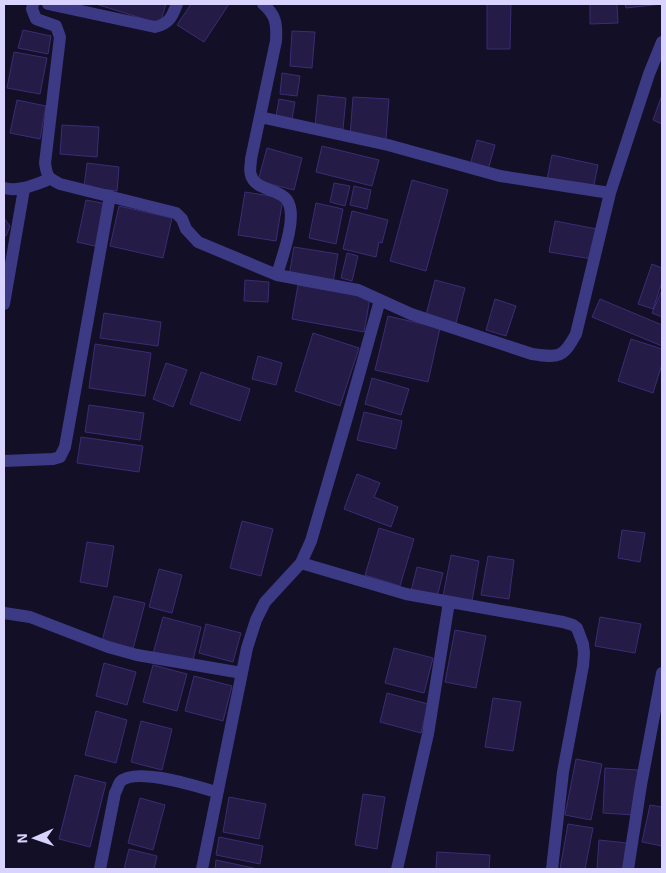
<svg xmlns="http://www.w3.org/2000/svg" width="666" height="873" font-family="'Exo 2',sans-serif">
	<rect width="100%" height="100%" fill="#130f26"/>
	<path fill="#241b47" stroke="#3b2d73" d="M96 4H166L160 24Z
		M191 4H229L204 42 177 25Z
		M487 4H511L510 49H487Z
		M590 4H617L618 23 590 24Z
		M625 4H662L626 8Z
		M23 30 51 36 48 54 18 48Z
		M292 31 315 32 312 68 290 66Z
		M14 52 47 58 40 94 7 88Z
		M282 73 300 76 297 96 280 94Z
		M318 95 346 98 343 129 315 126Z
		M662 95V124L653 120Z
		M353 97 389 99 386 139 350 136Z
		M279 99 295 102 292 119 276 116Z
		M17 100 46 106 40 139 10 133Z
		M62 125 99 127 97 157 60 154Z
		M477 140 495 145 488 170 470 165Z
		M322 146 379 160 372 186 316 172Z
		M267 148 302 158 294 190 258 181Z
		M552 155 598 165 593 189 547 179Z
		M87 163 119 167 117 191 84 187Z
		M412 180 448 190 426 271 390 261Z
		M334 183 350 186 345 206 330 202Z
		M354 186 371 190 367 209 350 205Z
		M245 192 283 198 276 241 238 235Z
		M86 200 107 204 99 247 77 242Z
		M316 203 343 209 336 244 309 238Z
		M119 206 172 218 163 258 110 246Z
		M352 211 388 220 382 243 379 242 376 257 343 249Z
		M4 218 10 226 6 236 4 235Z
		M555 221 597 229 592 259 549 252Z
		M294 247 338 254 333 283 289 276Z
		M347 253 358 256 352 281 341 278Z
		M652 264 662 268V282L653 309 638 304Z
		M245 280 269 282 268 302 244 301Z
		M435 280 465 288 456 323 426 315Z
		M298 285 370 298 364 332 292 319Z
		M662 290V317L652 313Z
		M495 299 516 306 506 336 486 330Z
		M600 299 662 325V346L592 317Z
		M104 313 161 322 158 346 100 338Z
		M388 316 440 328 428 382 375 370Z
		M313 333 359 348 340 406 295 391Z
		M631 339 662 349V364L653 393 618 381Z
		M95 344 151 353 145 396 89 388Z
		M258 356 282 363 276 385 252 379Z
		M166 363 187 370 173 407 153 399Z
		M201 372 250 389 240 421 190 404Z
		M372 378 409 389 401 415 365 404Z
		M89 405 144 413 140 440 85 432Z
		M364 412 402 421 396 449 357 440Z
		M81 437 143 446 139 472 77 463Z
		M357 474 380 483 374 497 398 507 391 527 344 509Z
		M242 521 273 529 261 576 230 568Z
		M379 528 414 539 400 586 365 575Z
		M622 530 645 533 640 562 618 558Z
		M87 542 114 546 107 587 80 582Z
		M451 555 479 561 472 601 443 596Z
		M488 556 514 560 509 599 481 595Z
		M417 567 443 573 437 597 411 591Z
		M159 569 182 575 172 613 149 607Z
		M114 596 145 603 133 649 102 641Z
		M163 617 201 627 192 664 153 654Z
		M600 617 641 624 635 653 595 646Z
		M206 624 241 633 233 662 199 653Z
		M455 630 486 636 476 688 445 682Z
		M394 648 433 658 424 693 385 683Z
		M104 663 136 672 127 705 96 696Z
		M153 665 187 674 177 711 143 702Z
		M194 676 232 686 223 721 185 711Z
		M387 693 428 704 421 733 380 722Z
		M493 698 521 702 513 751 485 747Z
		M96 711 127 720 116 763 85 755Z
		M141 721 172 729 162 770 131 762Z
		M576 759 602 764 591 820 565 815Z
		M605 768 638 770 634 815 603 813Z
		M75 775 106 783 90 847 59 839Z
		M363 794 385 797 377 849 355 845Z
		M229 797 266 804 259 839 223 832Z
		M140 798 165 805 153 850 128 843Z
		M650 805 662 807V846L642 842Z
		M568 824 593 828 585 869H560Z
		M219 837 263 846 260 864 216 855Z
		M599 840 627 843 625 869H597Z
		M129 849 157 856 154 869H124Z
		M437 852 490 855 489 869H436Z
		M216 860 258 869H215Z"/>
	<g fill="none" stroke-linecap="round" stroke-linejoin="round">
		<path stroke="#3d3a85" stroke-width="12" d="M33 4 32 9 36 19 56 26 60 37 45 163C47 177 48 178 60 184L176 213 182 219 186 229 198 242 277 275 358 290 411 314 532 354C559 358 563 358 576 334L610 193 649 74 662 42
			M48 4 155 27C169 24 172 17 177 4
			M263 4C276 15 277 24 276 41L251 159C251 164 249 171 251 175 255 192 284 188 289 204 296 221 282 257 277 275
			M260 117 388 145 500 176 610 193
			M4 188C20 192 34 185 50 179
			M4 304 24 189
			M4 461 53 459 60 457 65 447 110 196
			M301 563 406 594 563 622 573 625 577 628 583 644 584 653 583 666 563 772 552 869
			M4 613 30 617 108 647 137 655 242 673
			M100 869 115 793C117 790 118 785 120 782 135 766 198 787 217 792
			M202 869 247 648 256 620 265 602 301 563 311 541 348 414 380 300
			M397 869 428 734 449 602
			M628 869 641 785 662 673"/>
	</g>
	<rect width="666" height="873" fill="none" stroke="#d9d4ff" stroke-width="10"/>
	<g transform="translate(35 838) rotate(268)" stroke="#130f26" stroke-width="4" paint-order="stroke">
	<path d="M0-4L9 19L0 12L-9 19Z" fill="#d9d4ff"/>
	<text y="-8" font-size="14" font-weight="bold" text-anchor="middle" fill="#d9d4ff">N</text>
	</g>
</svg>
